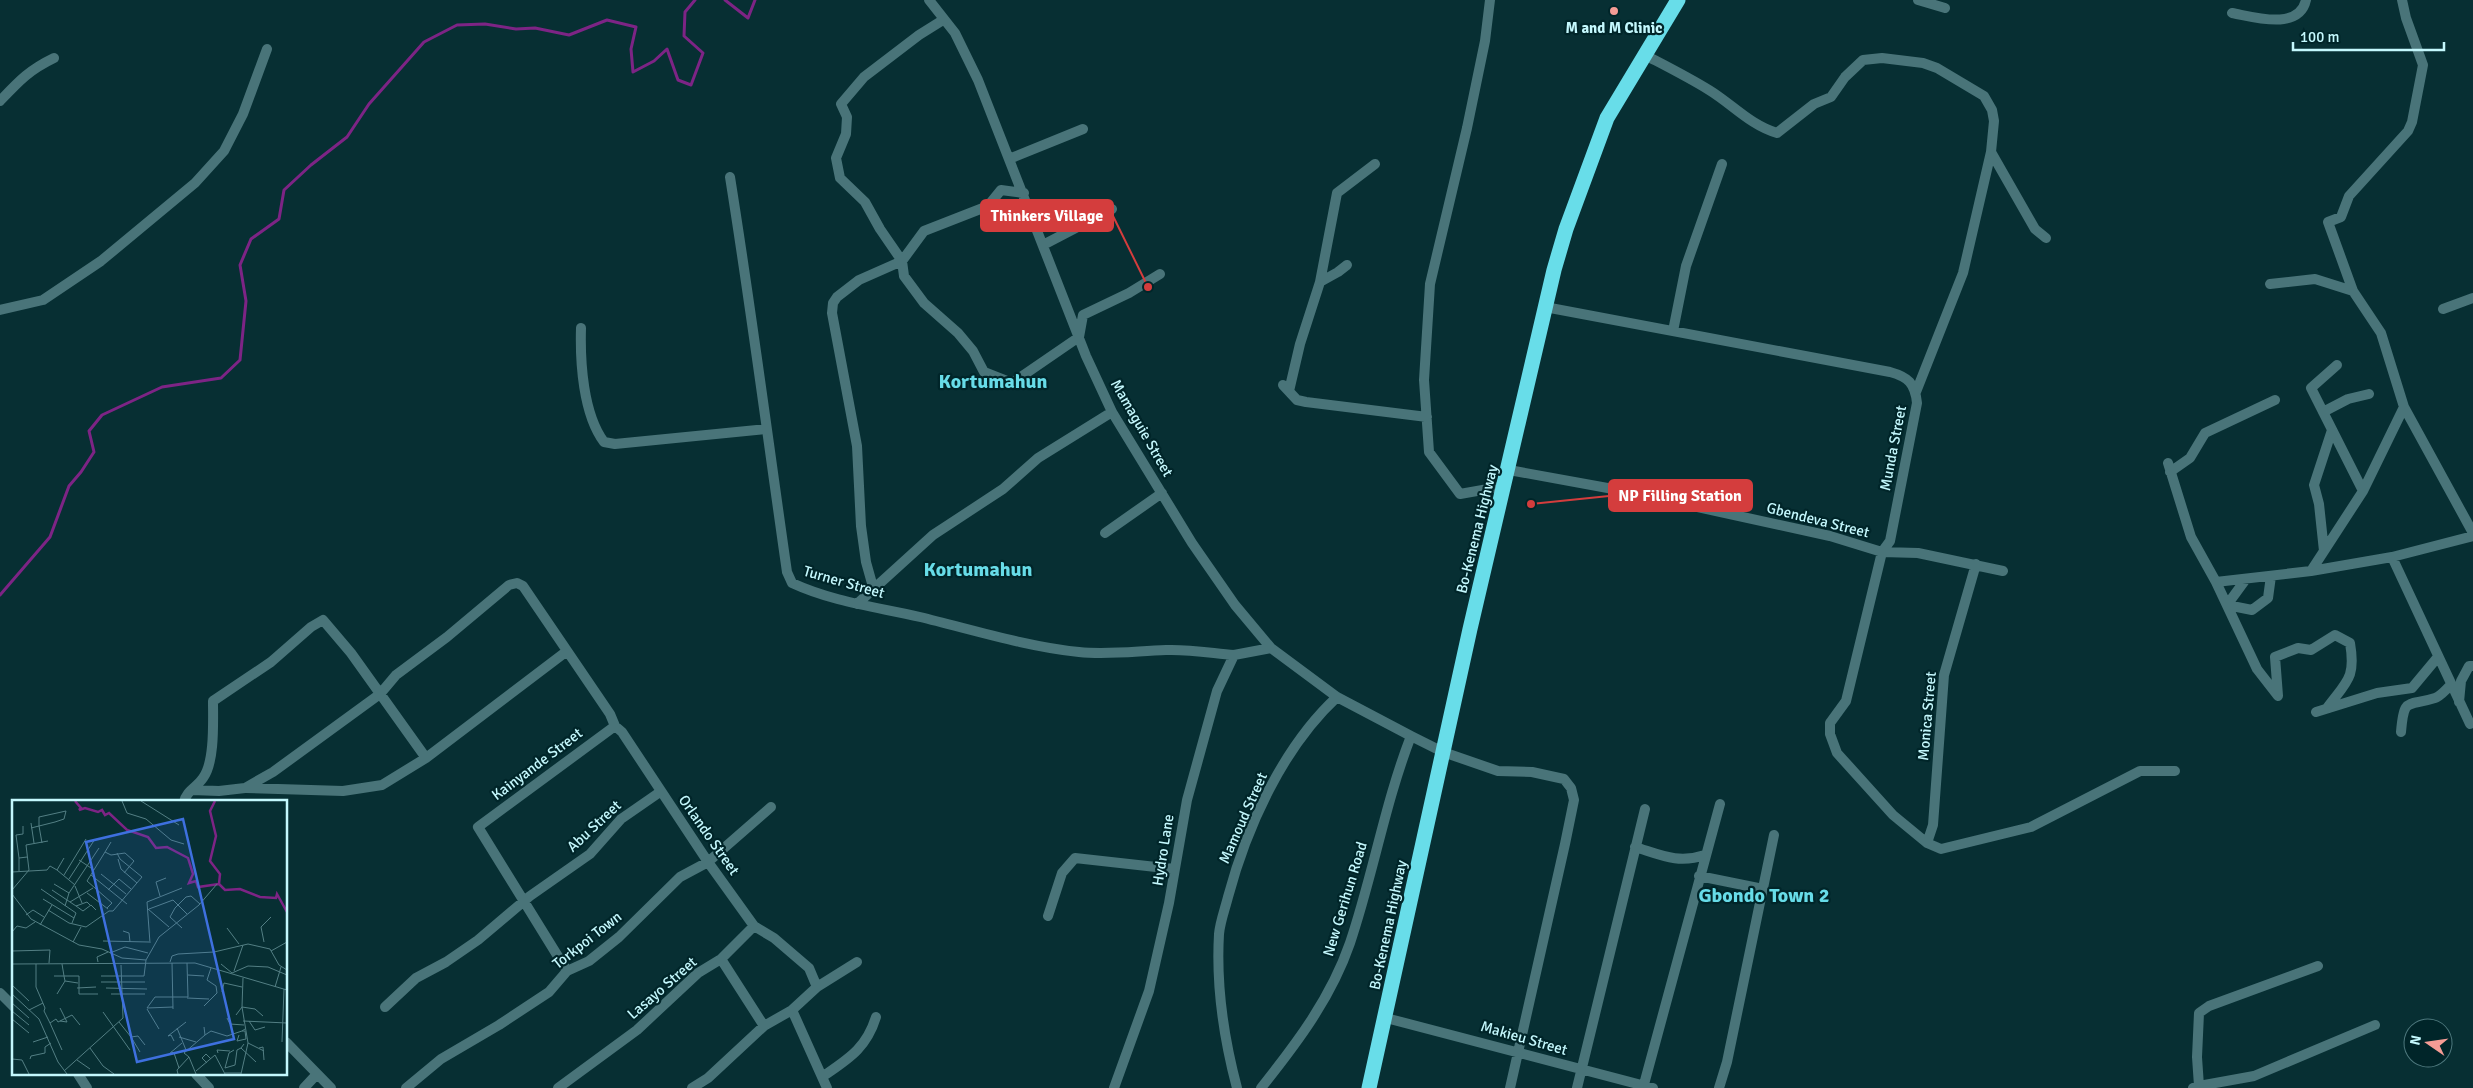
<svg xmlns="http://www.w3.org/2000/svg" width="2473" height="1088" font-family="Signika,sans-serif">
	<rect width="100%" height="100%" fill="#072f33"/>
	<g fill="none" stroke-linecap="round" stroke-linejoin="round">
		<path stroke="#7d2485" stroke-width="3" d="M725 0 748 18 755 0
			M0 595 50 537 69 486 81 472 94 452 89 431 102 415 162 387 221 378 240 360 246 301 240 265 251 239 279 219 284 190 311 165 347 137 369 104 424 42 457 25 485 24 516 29 535 28 569 35 607 20 636 27 631 49 633 72 654 61 667 49 678 80 691 85 703 53 684 36 685 12 695 0"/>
		<path stroke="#497479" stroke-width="10" d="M929 0 955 33 978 80 1086 356 1112 412 1192 543 1235 605 1271 648 1337 697 1411 736
			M1490 0 1485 41 1467 128 1430 284 1424 380 1429 452 1460 494 1505 486
			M1918 0 1945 8
			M2232 13C2254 17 2299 31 2306 0
			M943 20 919 35 864 77 841 104 847 117 846 134 836 158 840 178 865 202 880 229 902 261 904 276 924 303 958 333 973 351 984 372 1012 383 1079 337 1083 315 1129 293 1160 274
			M1645 55C1666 66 1688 77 1709 90 1732 104 1750 125 1777 133L1814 104 1831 97 1845 77 1863 60 1882 58 1923 63 1937 68 1984 96 1992 110 1994 121 1991 152 2035 229 2046 238
			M0 101C19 81 29 70 54 58
			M1009 159 1083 129
			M730 177C751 308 768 440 787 572L792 583C833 602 877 607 920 617 970 629 1028 647 1079 652 1108 655 1136 651 1166 650 1188 649 1211 653 1234 655
			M1043 245 1112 209
			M1320 282 1337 193 1375 164
			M2270 284 2315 279 2353 291 2381 333 2404 407 2473 533
			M2353 291 2328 222 2341 217 2349 196 2408 131 2412 122 2423 65 2406 18 2402 0
			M1545 307 1890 372C1908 377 1915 383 1917 403L1890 541 1882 552 1846 701 1830 723V734L1837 753 1893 815 1927 843 1941 849 2031 827 2140 771H2175
			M2443 309 2473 298
			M0 310 43 300 101 261 195 183 224 151 243 114 267 49
			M581 328C580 362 583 414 604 442L615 444 766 429
			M1673 331 1686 266 1722 164
			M2337 365 2311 388 2363 491
			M1283 385 1297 400 1306 402 1427 417
			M1289 391 1300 344 1320 282 1338 272 1347 265
			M1916 392 1963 273 1991 152
			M2323 412 2348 399 2369 394
			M2168 463 2191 537 2216 582 2257 669 2278 696 2275 657 2298 648 2311 650 2335 635 2350 643C2356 678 2347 681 2327 708
			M1509 470 1624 491 1830 536 1882 552 1918 553 2003 571
			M2170 472 2190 458 2205 433 2275 400
			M1105 533 1162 493
			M2324 551 2319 504 2314 485 2332 430
			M2392 557 2470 724
			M2311 571 2363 491 2404 407
			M2246 579 2227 605 2252 610 2268 598 2271 576
			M2216 582 2311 571 2392 557 2473 536
			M873 587 866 562 861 526 857 446 832 313 833 303 837 297 859 280 902 261 924 231 988 206 1001 190 1024 193
			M857 604 933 535 1003 489 1038 458 1112 412
			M2459 702 2461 681 2469 666H2473
			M2316 712 2377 693 2412 688 2437 658
			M2401 732C2404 696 2407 707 2435 698 2441 696 2446 689 2451 685
			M246 788 343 791 382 785 426 758 567 651
			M192 790 219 791 245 788 273 772 380 694 396 675 447 637 509 585 517 583 523 586 610 714 615 726 622 732 708 862 754 926 774 938 809 968 817 987 792 1010 827 1088
			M184 802C186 791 197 787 203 778 215 762 213 721 213 701L271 662 311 627 323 620 351 653 426 758
			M1927 843 1933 825 1944 675 1976 564
			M1635 847C1661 855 1678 864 1705 855
			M1699 876 1763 889
			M1048 916 1062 873 1075 858 1174 869
			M721 959 754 926
			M567 971 478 827 615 726
			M817 987 857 962
			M0 993 14 1007
			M385 1007 416 978 446 962 478 940 530 896 590 854 621 819 660 792
			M1386 1018 1653 1088
			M286 1042 331 1088
			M78 1074 87 1088
			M196 1074 209 1088
			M822 1077C848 1059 866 1049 876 1017
			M2199 1086 2254 1076 2375 1025
			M304 1088 317 1074
			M406 1088 441 1059 499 1025 549 992 567 971 589 961 619 937 680 877 708 862 771 807
			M558 1088 637 1030 698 973 721 959 764 1026
			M692 1088 708 1078 764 1026 792 1010
			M1114 1088 1149 991 1169 903 1187 800 1217 691 1234 655 1271 648
			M1237 1088C1224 1039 1216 985 1219 934 1220 922 1225 909 1228 897 1247 826 1283 747 1337 697
			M1261 1088C1297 1043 1331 998 1350 943 1373 875 1385 803 1411 736L1443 752 1498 771 1532 772 1564 779 1571 788 1574 800 1565 844 1510 1088
			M1577 1088 1645 809
			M1643 1088 1720 804
			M1719 1088 1727 1062 1774 835
			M2193 1088 2199 1086 2197 1057 2199 1013 2209 1006 2318 966"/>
		<path stroke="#68dde9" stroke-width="15" d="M1369 1088 1470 629 1554 270 1566 229 1607 118 1678 0"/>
	</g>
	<circle fill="#f59c95" stroke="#002529" stroke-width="2" cx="1614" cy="11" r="5"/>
	<g text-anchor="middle" stroke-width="4.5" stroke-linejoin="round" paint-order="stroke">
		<g font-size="15" font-weight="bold" fill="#c4f8fd" stroke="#002529">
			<text x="1614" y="33">M and M Clinic</text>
		</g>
		<g font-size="15" fill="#c4f8fd" stroke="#002529">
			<text transform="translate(1142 428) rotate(60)" y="5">Mamaguie Street</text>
			<text transform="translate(1893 448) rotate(-79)" y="5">Munda Street</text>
			<text transform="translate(1818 520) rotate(14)" y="5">Gbendeva Street</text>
			<text transform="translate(1477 529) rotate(-76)" y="5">Bo-Kenema Highway</text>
			<text transform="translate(844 582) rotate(16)" y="5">Turner Street</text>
			<text transform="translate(1927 716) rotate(-85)" y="5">Monica Street</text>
			<text transform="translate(537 764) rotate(-37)" y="5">Kainyande Street</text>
			<text transform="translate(1243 818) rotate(-66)" y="5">Mamoud Street</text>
			<text transform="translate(594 826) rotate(-43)" y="5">Abu Street</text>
			<text transform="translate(709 835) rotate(55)" y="5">Orlando Street</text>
			<text transform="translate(1163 850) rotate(-81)" y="5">Hydro Lane</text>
			<text transform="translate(1345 899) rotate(-73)" y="5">New Gerihun Road</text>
			<text transform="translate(1388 925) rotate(-78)" y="5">Bo-Kenema Highway</text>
			<text transform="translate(587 940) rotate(-38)" y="5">Torkpoi Town</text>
			<text transform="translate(662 988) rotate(-41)" y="5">Lasayo Street</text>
			<text transform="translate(1524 1038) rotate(16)" y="5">Makieu Street</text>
		</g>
		<g font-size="20" font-weight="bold" fill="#67dce8" stroke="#002529">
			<text x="993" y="388">Kortumahun</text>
			<text x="978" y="576">Kortumahun</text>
			<text x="1764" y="902">Gbondo Town 2</text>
		</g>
	</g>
	<g transform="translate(12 800)">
		<rect width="275" height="275" fill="#072f33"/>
		<path fill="none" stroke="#7d2485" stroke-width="2.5" d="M63 1 69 8 67 10 73 8 86 12 90 10 93 15 97 13 115 30 136 37 144 48 155 47 176 58 181 74 177 83 184 81 186 87 207 84M203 1 198 11 204 36 198 61 208 74 207 84 213 90 228 89 248 97 264 98 265 94 275 112"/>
		<path fill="none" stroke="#537f84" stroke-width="1" d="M110 1 115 13 134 19 159 40 172 44M129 1 167 25M19 23 22 43M19 28 43 22 52 19 54 11 27 17V26L30 43M99 42 93 52 99 55 113 53 122 61 112 73M93 52 75 81 100 103 95 108M7 58 4 35 11 34V26M52 58 45 70 63 85M106 59 109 69 125 83M67 60 82 70M17 70 14 45 36 41M7 71V58L15 57M0 72 35 70 38 66 45 70M89 74 114 94M52 75 74 39M79 75 115 104M57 79 83 39M42 84 57 93M63 86 70 103M29 89 64 113 60 123M0 90 17 70M40 90 64 106 75 102 78 105M96 90 107 79 119 89M75 93 96 109M0 94 19 119 67 145 90 149 110 158 134 160 132 176H89M148 96 144 82 154 78M31 99 62 118M58 102 81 88M53 106 57 93 87 48M64 106 71 111 79 105 84 110M136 109 157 127M137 109 161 100 175 114M36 110 57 123 74 127 97 111H101L130 77 108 59 105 53M14 115 21 110 32 117M28 125 40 105M170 128 158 117 163 108 174 97 179 96 188 104M215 128 227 144M111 131 117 133 118 142M0 132 5 126 14 128 23 122M91 141 137 142M61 142 69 127M252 142 249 127 259 117M138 143 135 102 170 88M0 151 38 150 37 163M259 151 275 142M98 153 113 147 136 153M134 160 147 137 187 105 205 84M86 162 85 157 96 152M158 162 160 156 166 154 202 152 236 144 258 149 267 165 275 170M160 163 161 209M0 164 183 163 275 190M24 164V187L33 208 32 211 38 223 44 219 46 222M50 164 52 176H67V194H86M209 164 220 173 236 166 256 167 275 175M222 171 231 145M176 175 192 176M42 176H52L53 181 66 183M89 182H133M0 185 17 201M263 187 269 167M65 188 84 187M94 188 135 189M210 192 212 183 230 187M0 194 27 219 46 262 55 274M45 194 53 181M99 194H133M175 198 197 199M0 203 17 218M192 206 205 193 204 186 195 180 199 168M48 208 55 222 48 221M135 208 143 197H176L175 163M135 208 161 207M135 209 147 229M17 210 31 203M0 211 17 225M91 212 118 250M224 215 230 207 243 209 251 216M215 218 218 224 232 225M0 219 17 233M231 221 275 223M237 221 243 230 253 227M46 222 60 215 68 225M107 222 119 237 126 236 133 245M38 223 50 250M165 228 174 250M193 235 199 231 215 236 230 231M227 235 225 241 234 239 233 231H230L233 229M119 237 128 252M167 237 184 242M162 241 159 235 156 236 174 222M21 242 36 237M270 242 272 189M236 243 252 251M232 244 229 248 244 262M78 248 91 266 102 274M247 248 251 247 252 260M222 250 217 253 213 268 223 265 225 250 229 248M159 252 162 253 167 268M206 253 205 250 218 251M157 254 170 243M177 257 184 274M0 259 10 260 17 274M18 259 19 256 33 253V247L39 243M65 260 78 269M195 263 190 258 194 254 199 259M52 271 111 218 109 165M184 271 203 255 213 274M213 273H229M166 274 165 270 177 257 172 253 193 235 192 227M229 274 236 243 230 207 231 178"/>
		<path fill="#3e70df" fill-opacity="0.15" stroke="#3e70df" stroke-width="2.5" d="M171 19 222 239 125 262 74 42Z"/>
		<rect width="275" height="275" fill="none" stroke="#c4f8fd" stroke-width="2.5"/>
	</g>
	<path fill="none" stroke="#d43d3d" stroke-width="2" d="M1148 287L1113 216M1531 504L1609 496"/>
	<g fill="#d43d3d" stroke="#002529" stroke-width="2">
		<circle cx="1148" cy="287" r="5"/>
		<circle cx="1531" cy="504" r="5"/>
	</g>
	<g fill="#d43d3d" stroke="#d43d3d" stroke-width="2">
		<rect x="981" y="200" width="132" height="31" rx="5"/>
		<rect x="1609" y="480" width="143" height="31" rx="5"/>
	</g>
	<g font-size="16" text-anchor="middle" font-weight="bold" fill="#fff">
		<text x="1047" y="221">Thinkers Village</text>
		<text x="1680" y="501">NP Filling Station</text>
	</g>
	<g transform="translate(2428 1043) rotate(283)"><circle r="24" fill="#002529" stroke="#4e797e"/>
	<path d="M0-4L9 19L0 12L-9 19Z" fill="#f59c95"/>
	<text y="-8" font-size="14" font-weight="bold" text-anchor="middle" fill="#c4f8fd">N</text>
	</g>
	<path d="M2293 42v8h151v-8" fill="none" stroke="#c4f8fd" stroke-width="2.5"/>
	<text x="2300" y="42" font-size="15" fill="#c4f8fd" stroke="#002529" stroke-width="4" paint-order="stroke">100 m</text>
</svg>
